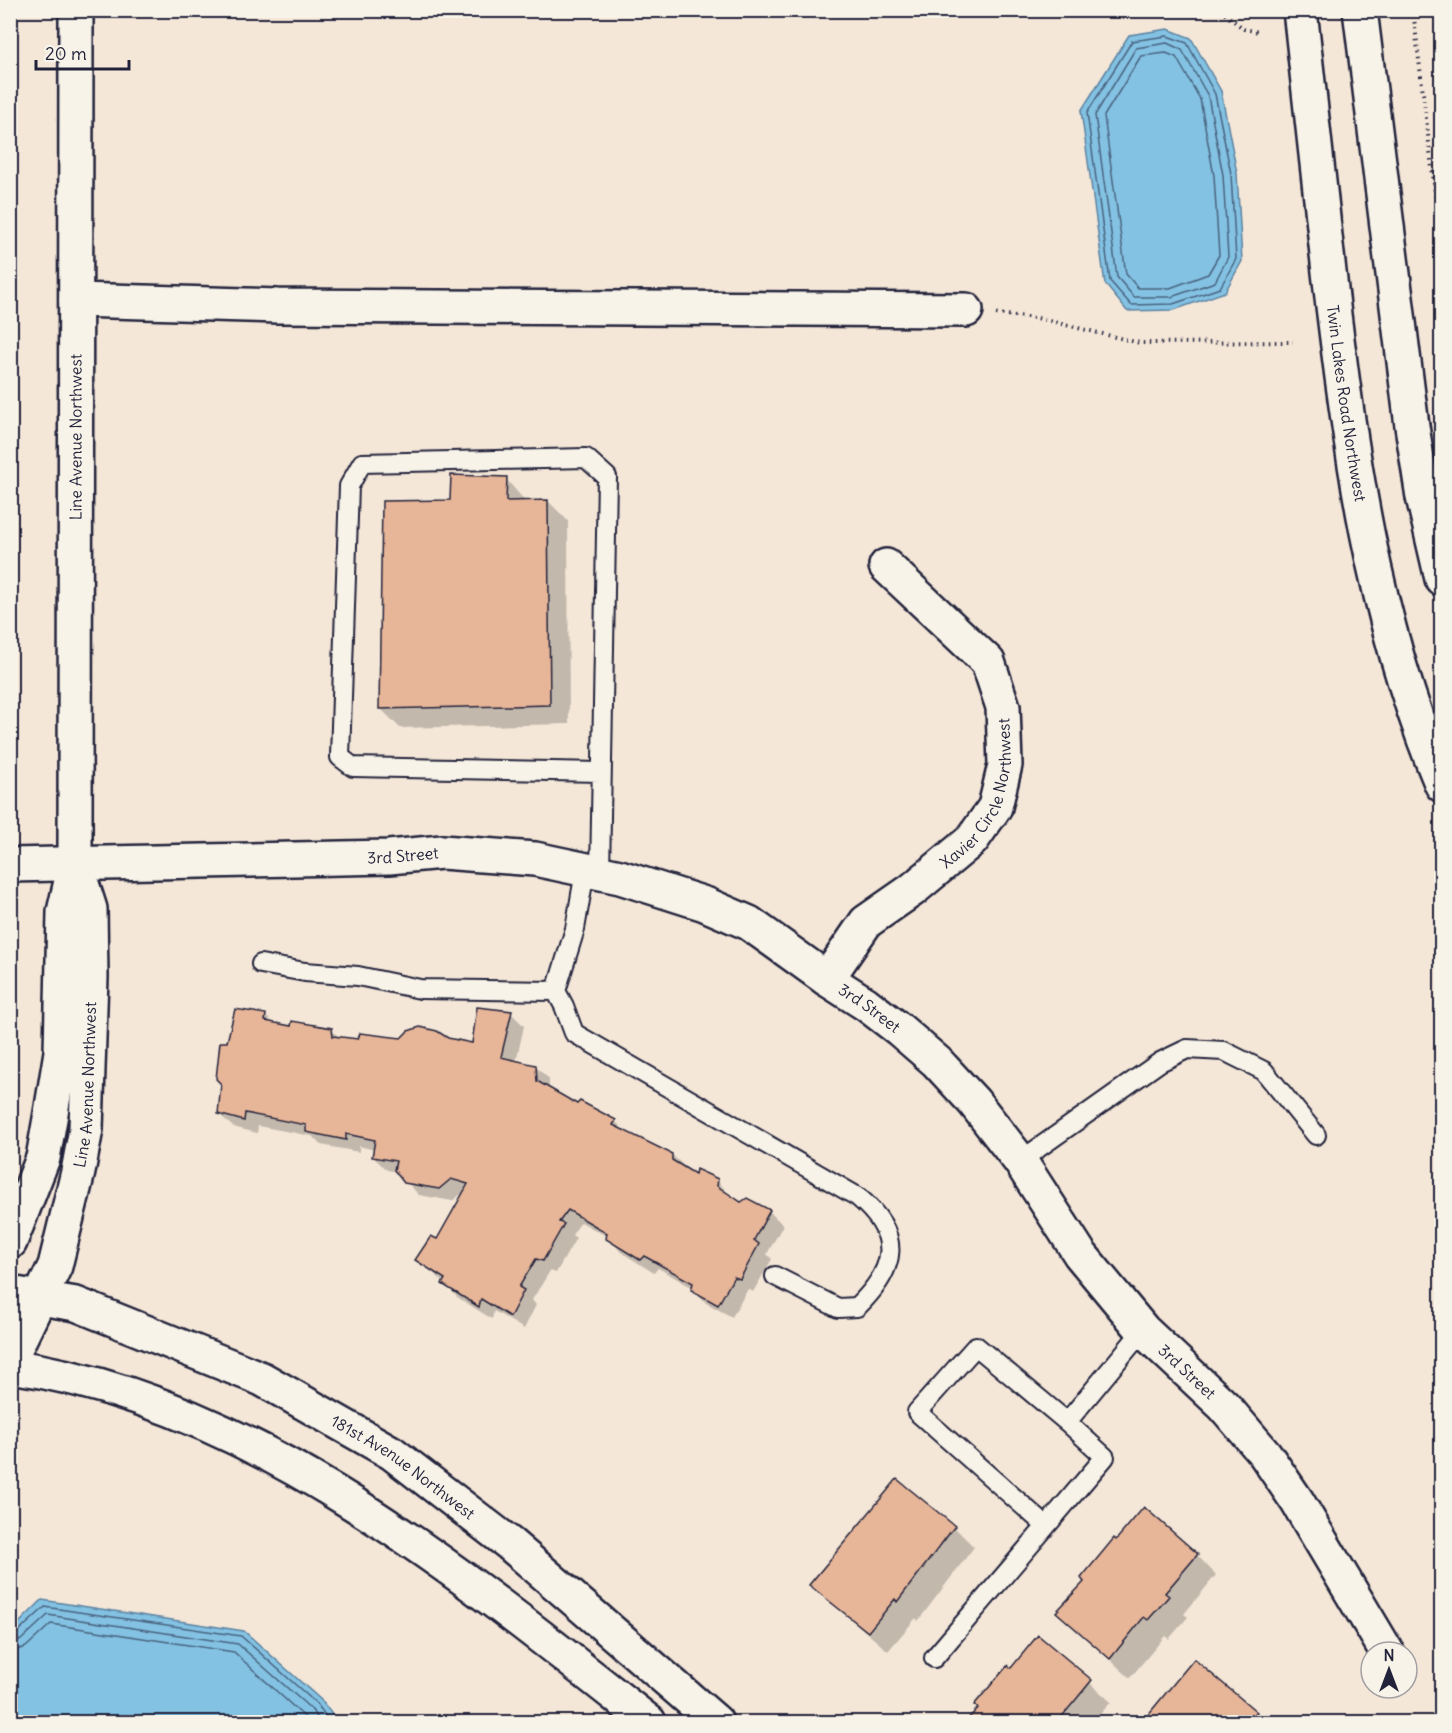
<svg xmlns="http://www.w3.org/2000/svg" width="1452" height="1733" font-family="Delius,sans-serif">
	<rect width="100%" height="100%" fill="#f4e7d8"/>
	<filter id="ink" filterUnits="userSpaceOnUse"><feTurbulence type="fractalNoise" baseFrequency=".0167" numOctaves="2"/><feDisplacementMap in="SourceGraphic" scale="12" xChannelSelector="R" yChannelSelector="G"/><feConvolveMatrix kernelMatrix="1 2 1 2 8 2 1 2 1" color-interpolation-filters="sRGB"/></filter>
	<g filter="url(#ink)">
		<path fill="#83c2e3" stroke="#5c82a0" stroke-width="1.5" d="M1168 29 1191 38 1221 91 1237 173 1242 261 1225 292 1174 310 1127 311 1105 284 1081 111 1129 35Z
			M42 1600 244 1631 321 1700 338 1722H11V1631Z"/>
		<path fill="#0003" d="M506 479 526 502 548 501 568 521 569 724 400 728 380 708 451 501Z
			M511 1013 524 1026 516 1062 535 1066 549 1079V1090L577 1106 615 1121 628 1134 672 1155 696 1177 717 1180 730 1196 741 1203 747 1200 769 1211 783 1225 767 1254 772 1259 753 1292 748 1289 732 1317 706 1303 693 1288 658 1268 654 1273 621 1252 608 1237 581 1222 572 1235 576 1238 556 1273 550 1271 532 1300 536 1305 524 1329 494 1311 492 1319 457 1297 444 1282 417 1260 438 1242 467 1190 452 1201 419 1195 397 1172 387 1170 373 1157 375 1150 359 1146V1152L321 1145 312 1136 258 1126 257 1133 233 1127 219 1114 228 1043 266 1016 274 1024 292 1028 331 1030 340 1038 448 1040 474 1044Z
			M954 1527 974 1547 918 1621 916 1618 888 1651 811 1585Z
			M1197 1555 1216 1575 1184 1614 1188 1617 1169 1639 1165 1636 1130 1678 1058 1612Z
			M1039 1637 1111 1702 1093 1722H967Z
			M1194 1662 1256 1713 1266 1722H1144Z"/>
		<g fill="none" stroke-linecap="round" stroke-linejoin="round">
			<path stroke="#49627e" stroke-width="1.5" d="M1167 36 1187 43 1215 94 1231 174 1236 259 1220 288 1173 304 1131 305 1110 281 1087 113 1132 41Z
				M1167 43 1182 50 1208 96 1223 175 1228 257 1215 282 1171 297H1134L1117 277 1095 115 1136 48Z
				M1166 53 1176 57 1200 99 1214 176 1219 255 1208 274 1170 288H1138L1126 274 1104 116 1141 56Z
				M10 1635 17 1633 45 1607 241 1636 317 1704 330 1722
				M10 1643 21 1640 48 1615 238 1644 311 1709 321 1722
				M10 1652 26 1647 51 1624 234 1652 310 1722"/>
		</g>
		<path fill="#e7b598" stroke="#22223b" stroke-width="1.5" d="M451 475 507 477 506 501 548 500 550 705 379 709 382 501 450 500Z
			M477 1007 512 1011 501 1057 536 1065 537 1081 577 1104 580 1101 616 1120 613 1125 672 1154V1160L695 1174 696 1169 718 1179 717 1186 741 1202 747 1198 770 1210 754 1240 759 1244 740 1279 734 1277 718 1305 691 1290 693 1283 644 1256 640 1260 606 1239 607 1233 568 1210 559 1222 564 1224 543 1261 536 1259 519 1287 524 1290 510 1317 481 1299 479 1307 442 1284 445 1279 415 1260 431 1236 437 1239 468 1184 451 1179 439 1189 404 1183 394 1170 396 1161 372 1157 375 1140 346 1134V1140L306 1132V1125L245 1113 244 1121 218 1114 221 1084 216 1079 220 1042H227L235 1009 266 1014 265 1021 291 1026 292 1021 332 1028 333 1036 358 1039 360 1033 401 1038 408 1031 420 1027 437 1031 448 1038 472 1043Z
			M897 1479 955 1526 897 1602 895 1599 868 1632 809 1585Z
			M1144 1507 1198 1554 1165 1593 1169 1596 1148 1620 1144 1617 1110 1659 1056 1612 1084 1582 1081 1578 1114 1538 1116 1540Z
			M1038 1635 1092 1680 1059 1720 1062 1722H965L978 1708 974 1705 1008 1665 1011 1668Z
			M1194 1659 1257 1712 1248 1722H1142Z"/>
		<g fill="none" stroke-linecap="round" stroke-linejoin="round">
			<defs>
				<path id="service" d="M600 874 607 477 586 458 362 463 349 486 340 757 353 767 601 772
					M261 964 305 972 358 976 420 989 556 991 575 929 585 871
					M556 991 564 1006 574 1033 858 1197C903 1235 897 1268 857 1307L838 1308 775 1276
					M1020 1161 1160 1062 1187 1049 1224 1051 1264 1071 1316 1135
					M1046 1526 917 1412 976 1346 1067 1422
					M934 1658 1105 1457 1067 1422 1143 1330"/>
				<g id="minor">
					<path d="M76 300 278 306 966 310"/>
					<path id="s1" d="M10 865 389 857 442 852 535 859 620 877 705 904 749 923 827 979 866 1004 900 1030 937 1062 974 1102 1020 1161 1080 1254 1143 1330 1224 1406 1265 1454 1297 1501 1387 1652"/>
					<path id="s2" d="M827 979 866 922 912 890 972 840 995 807 1005 765 1003 707 988 662 886 566"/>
				</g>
				<g id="tertiary">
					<path id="s3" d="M10 1242 43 1158 51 1113 61 1052 64 912 75 864 76 10"/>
					<path id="s4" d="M10 1359 55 1266 78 1172 86 1129 91 977 90 909 76 865"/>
				</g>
				<g id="secondary">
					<path id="s5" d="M1300 10C1310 98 1320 185 1329 272 1349 447 1373 621 1442 785"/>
					<path d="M1360 10 1412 426 1423 497 1442 579"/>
					<path id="s6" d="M10 1293 76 1304 262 1379 392 1453 510 1544 716 1722"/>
					<path d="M10 1366C252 1400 464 1576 649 1722"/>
				</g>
			</defs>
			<use href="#service" stroke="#22223b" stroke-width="22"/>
			<use href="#minor" stroke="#22223b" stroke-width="38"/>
			<use href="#tertiary" stroke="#22223b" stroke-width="38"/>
			<use href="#secondary" stroke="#22223b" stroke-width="38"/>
			<path stroke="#22223b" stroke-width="4" stroke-dasharray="1.5 4.5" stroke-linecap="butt" d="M1220 10 1244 29 1259 32
				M1413 10 1442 251
				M996 314 1037 318 1140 343 1293 342"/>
			<use href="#service" stroke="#f7f3e8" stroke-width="18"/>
			<use href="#minor" stroke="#f7f3e8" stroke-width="33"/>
			<use href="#tertiary" stroke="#f7f3e8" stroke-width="33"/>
			<use href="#secondary" stroke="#f7f3e8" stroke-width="33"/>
		</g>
	</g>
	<g text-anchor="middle" stroke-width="4.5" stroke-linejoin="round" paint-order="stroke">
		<g font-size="16" fill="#22223b" stroke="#f7f3e8">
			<text dy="6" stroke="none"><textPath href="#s5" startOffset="396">Twin Lakes Road Northwest</textPath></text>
			<text dy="6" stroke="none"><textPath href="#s3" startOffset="814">Line Avenue Northwest</textPath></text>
			<text dy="6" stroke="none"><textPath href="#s2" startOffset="249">Xavier Circle Northwest</textPath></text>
			<text dy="6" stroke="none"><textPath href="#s1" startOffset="393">3rd Street</textPath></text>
			<text dy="6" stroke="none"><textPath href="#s1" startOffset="897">3rd Street</textPath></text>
			<text dy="6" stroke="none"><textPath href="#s4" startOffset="288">Line Avenue Northwest</textPath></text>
			<text dy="6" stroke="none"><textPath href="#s1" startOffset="1383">3rd Street</textPath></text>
			<text dy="6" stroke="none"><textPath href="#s6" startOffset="434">181st Avenue Northwest</textPath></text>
		</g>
	</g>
	<rect width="1452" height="1733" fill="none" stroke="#f7f3e8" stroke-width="36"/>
	<rect x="18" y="18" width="1416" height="1697" fill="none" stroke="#22223b" stroke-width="2" filter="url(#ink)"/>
	<g transform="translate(1389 1670)"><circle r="28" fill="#f7f3e8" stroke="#a29fa3" stroke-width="1.5"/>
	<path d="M0-4.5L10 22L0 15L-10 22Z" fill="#22223b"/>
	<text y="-9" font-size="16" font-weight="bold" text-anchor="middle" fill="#22223b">N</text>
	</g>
	<path d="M36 60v9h93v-9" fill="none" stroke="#22223b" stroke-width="3"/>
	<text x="45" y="60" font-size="18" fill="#22223b" stroke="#f7f3e8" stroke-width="4.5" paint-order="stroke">20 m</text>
</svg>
